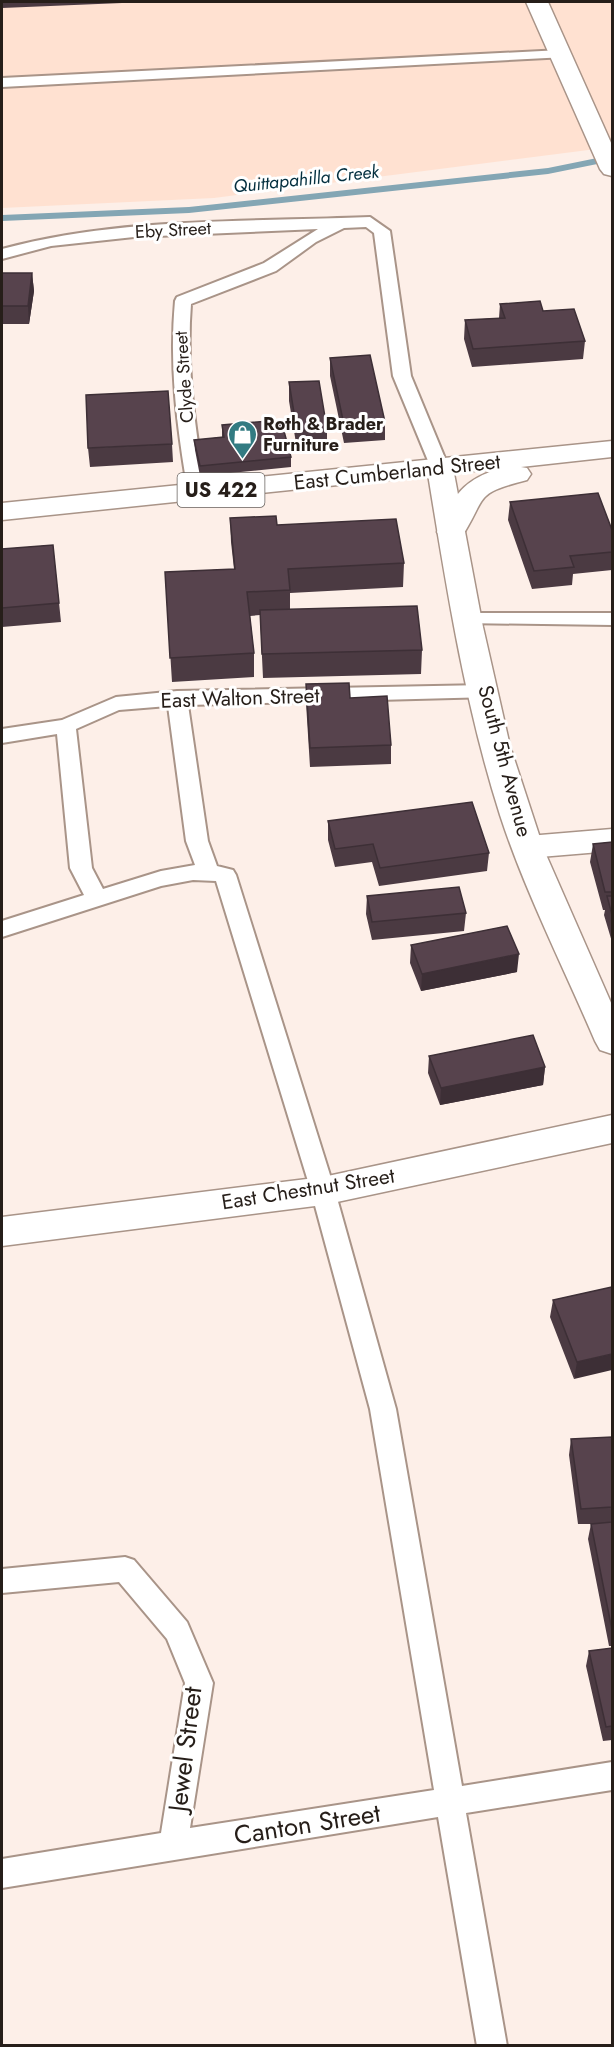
<svg xmlns="http://www.w3.org/2000/svg" width="614" height="2047" font-family="Jost,sans-serif">
	<rect width="100%" height="100%" fill="#fdefe8"/>
	<path fill="#ffe1d1" d="M2 2H612V147L214 198 2 208Z"/>
	<g fill="none" stroke-linecap="round" stroke-linejoin="round">
		<path fill="#84a6b4" fill-rule="evenodd" d="M612 155V161L548 174 189 213 2 221V215L189 207 548 168Z"/>
		<defs>
			<path id="lane" d="M561 50 568 54 566 57 2 87V78Z
				M370 217 390 231 411 376 449 468 446 472 440 474 431 468 393 376 374 233 366 227 344 228 316 242 276 271 191 304C186 367 195 429 206 492L197 498 188 492C177 428 169 366 175 301L177 297 264 263 318 229 134 237 51 246 2 259V249C120 217 248 222 370 217Z
				M469 613H612V625L462 623 459 619 462 615Z
				M485 685 492 687 495 692 492 697 188 705 208 841 217 866 233 870 236 875 335 1191 396 1409 462 1786 612 1762V1790L466 1813 507 2046H477L438 1817 2 1888V1859L161 1833 185 1683 167 1639 119 1582 2 1593V1569L125 1557 134 1560 187 1622 213 1683 190 1828 434 1790 370 1409 311 1191 216 881 193 880 161 886 2 937V921L84 895 70 868 57 734 2 743V729L62 720 116 697 177 691ZM168 706 186 841 195 865 161 871 103 889 92 868 76 729 119 710Z"/>
			<path id="street" d="M612 829V851L528 858 517 855 513 847 517 839 528 836Z
				M612 1115V1143L323 1205 2 1246V1217L323 1177Z"/>
			<path id="secondary" d="M526 2H548L612 145V176L604 174 600 169Z
				M440 460 449 462 453 468 483 627 510 746 544 850 612 1005V1054L600 1050 595 1041C563 966 525 892 500 815 464 702 446 584 427 468L431 462Z"/>
			<path id="highway" d="M612 441V457L521 467 527 468 531 474 527 480C472 494 488 496 461 538L451 541 441 538 437 532C453 496 463 479 502 468L2 520V503Z"/>
		</defs>
		<use href="#lane" stroke="#a99488" stroke-width="4"/>
		<use href="#street" stroke="#a99488" stroke-width="3"/>
		<use href="#secondary" stroke="#a99488" stroke-width="3"/>
		<use href="#highway" stroke="#a99488" stroke-width="3"/>
		<use href="#lane" fill="#fff" fill-rule="evenodd"/>
		<use href="#street" fill="#fff" fill-rule="evenodd"/>
		<use href="#secondary" fill="#fff" fill-rule="evenodd"/>
		<use href="#highway" fill="#fff" fill-rule="evenodd"/>
	</g>
	<path fill="#4b3a42" d="M2 2H146L2 8Z
		M2 273H32L34 291 29 324H2Z
		M500 304 543 311 585 341 583 359 472 367 464 339 465 320 499 318Z
		M330 358 385 422V440L344 443 330 376Z
		M289 382 327 429V447L297 449 289 401Z
		M222 425 291 457V467L200 476 195 450 194 440 222 437Z
		M172 444 173 462 90 467 88 448Z
		M510 502 612 530V570L573 574 572 585 532 589 508 520Z
		M230 518 277 525 404 563 403 587 290 593V609L422 650 421 674 263 678 260 615 250 616 254 653V677L172 682 165 572 234 569 231 542Z
		M53 545 61 622 2 627V549Z
		M306 684 350 698 391 745V764L310 767 306 703Z
		M328 821 489 853 487 871 379 886 372 862 335 867 328 840Z
		M612 842V942L604 915 605 910H603L590 862 593 844Z
		M367 896 466 913 464 931 372 940 366 914Z
		M411 945 517 972 421 991 410 963Z
		M429 1056 545 1067 543 1085 440 1105 428 1073Z
		M612 1287 574 1379 550 1317 553 1300Z
		M612 1437V1646H609L588 1539 591 1524H578L569 1455 571 1439Z
		M612 1648V1740L603 1741 586 1666 589 1651Z"/>
	<path fill="#3d2f36" d="M32 273 34 291 29 324 28 306Z
		M519 954 517 972 421 991 422 974Z
		M545 1067 543 1085 440 1105 441 1088Z
		M612 1354V1370L574 1379 577 1362Z"/>
	<path fill="#57434d" stroke="#3d2f36" stroke-width="1.5" d="M2 273H32L28 306H2Z
		M540 301 543 311 574 309 585 341 473 349 465 320 505 318 500 304Z
		M370 355 385 422 344 425 330 358Z
		M319 381 327 429 297 431 289 382Z
		M168 391 172 444 88 448 86 395Z
		M281 420 291 457 200 466 194 440 224 437 222 425Z
		M598 493 612 530V552L570 556 574 567 534 571 510 502Z
		M276 516 277 525 396 519 404 563 288 569 290 590 247 592 254 653 170 658 165 572 235 569 230 518Z
		M53 545 59 603 2 608V549Z
		M417 606 422 650 262 654 260 610Z
		M349 683 350 698 387 696 391 745 310 748 306 684Z
		M472 802 489 853 380 868 373 844 335 849 328 821Z
		M612 842V892H605L593 844Z
		M459 887 466 913 372 922 367 896Z
		M607 896H612V915Z
		M507 926 519 954 422 974 411 945Z
		M533 1035 545 1067 441 1088 429 1056Z
		M612 1287V1354L577 1362 553 1300Z
		M612 1437V1507L581 1509 571 1439Z
		M612 1522V1630L591 1524Z
		M612 1648V1726L606 1727 589 1651Z"/>
	<defs>
		<symbol id="shop-pin" viewBox="-11 -11 22 30"><path d="M0 17L-7.5 6A9.5 9.5 0 1 1 7.5 6Z" fill="#327b82" stroke="#fff"/><path d="M-5-2.5h2.3a2.7 3.5 0 0 1 5.4 0H5L5.5 6h-11ZM-1.5-2.5h3a1.5 2.3 0 0 0-3 0Z" fill="#fff"/></symbol>
	</defs>
	<g fill-rule="evenodd">
		<use href="#shop-pin" x="226" y="418" width="33" height="45"/>
	</g>
	<g text-anchor="middle" stroke-width="6" stroke-linejoin="round" paint-order="stroke">
		<g font-size="18" font-style="italic" fill="#042f3f" stroke="#fff">
			<text transform="translate(306 179) rotate(-6)" y="6">Quittapahilla Creek</text>
		</g>
		<g font-size="18" fill="#261e19" stroke="#fff">
			<text transform="translate(173 230) rotate(-3)" y="6">Eby Street</text>
			<text transform="translate(184 377) rotate(-94)" y="6">Clyde Street</text>
		</g>
		<g font-size="18" font-weight="bold" fill="#261e19" stroke="#fff" text-anchor="start">
			<text x="263" y="430">Roth &amp; Brader<tspan x="263" dy="21">Furniture</tspan></text>
		</g>
		<rect fill="#fff" stroke="#67625e" stroke-width="1.5" x="177.5" y="473" width="87" height="34" rx="4.5"/>
		<g font-size="20" font-weight="bold" fill="#261e19">
			<text x="221" y="497">US 422</text>
		</g>
		<g font-size="21" fill="#261e19" stroke="#fff">
			<text transform="translate(397 472) rotate(-6)" y="7">East Cumberland Street</text>
			<text transform="translate(240 698) rotate(-2)" y="7">East Walton Street</text>
			<text transform="translate(505 761) rotate(75)" y="7">South 5th Avenue</text>
			<text transform="translate(308 1189) rotate(-9)" y="7">East Chestnut Street</text>
		</g>
		<g font-size="26" fill="#261e19" stroke="#fff">
			<text transform="translate(185 1749) rotate(-83)" y="9">Jewel Street</text>
			<text transform="translate(307 1824) rotate(-9)" y="9">Canton Street</text>
		</g>
	</g>
	<rect width="614" height="2047" fill="none" stroke="#261e19" stroke-width="6"/>
</svg>
